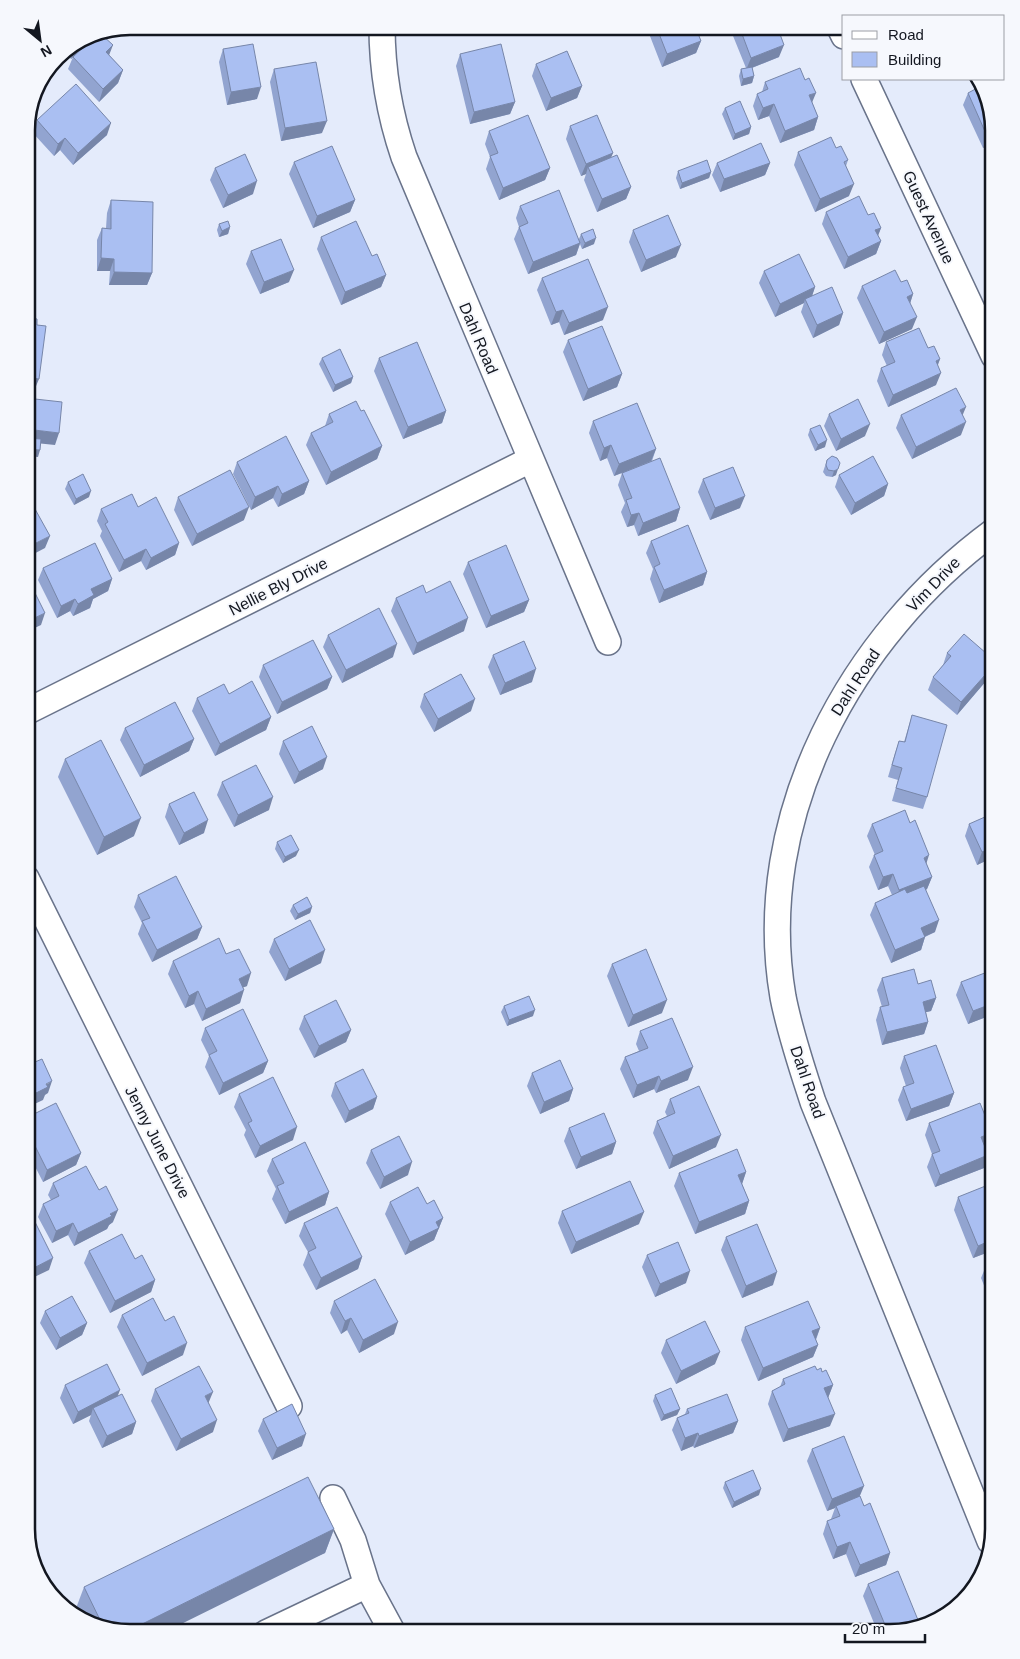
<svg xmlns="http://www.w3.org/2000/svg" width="1020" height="1659" font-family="Helvetica,sans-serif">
	<rect width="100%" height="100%" fill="#e4ebfb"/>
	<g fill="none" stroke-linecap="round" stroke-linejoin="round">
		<defs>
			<path id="street" d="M382 26C382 72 389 113 404 157L608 642
				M839 26 844 36
				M864 79 994 356
				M26 712 530 460
				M26 878 289 1406
				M333 1498 353 1540 367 1585 393 1633
				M990 1541 813 1102C802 1068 790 1033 783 997 752 816 851 636 994 531
				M266 1633 367 1585"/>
		</defs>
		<use href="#street" stroke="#69738a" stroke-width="28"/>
		<use href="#street" stroke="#fff" stroke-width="25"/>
	</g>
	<path fill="#92a4d0" d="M650 26H695L701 41 696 53 662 67 648 31Z
		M729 26H780L778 30 779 57 752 68 754 76 752 83 741 86 739 76 741 69 746 68Z
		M99 32 93 38 123 70 118 83 99 102 68 69 73 57 71 59 64 51 91 34Z
		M223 49 257 99 227 105 219 62Z
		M460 54 515 102 510 114 470 124 456 66Z
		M536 64 582 86 577 98 546 111 532 76Z
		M274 69 322 133 281 141 270 82Z
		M765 82 812 102 818 117 814 130 780 143 769 116 758 120 753 106 757 94 762 92Z
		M968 93 994 130 983 148 963 105Z
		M725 108 751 127 749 134 733 140 722 114Z
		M37 120 107 135 73 165 60 150 54 156 32 132Z
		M570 126 613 153 610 158 631 187 626 199 597 212 584 180 586 174 581 176 566 139Z
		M489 131 550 168 545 180 499 200 486 169 490 157 485 144Z
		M836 148 848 160 846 166 849 196 815 212 794 165 798 152Z
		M294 162 355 200 350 212 313 228 289 174Z
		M717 163H770L765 175 720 192 712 175Z
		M215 168 253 194 223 208 210 180Z
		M678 171 711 172 709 178 680 189 676 178Z
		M111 200 152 273 147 285H109L110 271H97V240L102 228H106L107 213Z
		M520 206 579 239 581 234 594 244 582 249 580 244 576 255 528 274 514 239 519 227 516 218Z
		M826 212 868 215 881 228 878 236 881 241 876 254 844 269 822 224Z
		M219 224 230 227 228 234 219 237 217 230Z
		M633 230 676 257 641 272 629 242Z
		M321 237 372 256 386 275 381 287 341 305 317 249Z
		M251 251 289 282 260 294 246 264Z
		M764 271 815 287 812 296 843 313 839 325 813 338 801 312 804 303 775 317 759 283Z
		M542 278 603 320 564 335 559 322 551 325 537 290Z
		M901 282 913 294 910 303 912 329 879 344 857 298 862 286Z
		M568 340 622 374 617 387 583 401 563 352Z
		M886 342 928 348 940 359 938 365 936 385 888 407 877 381 881 368 887 366 882 355Z
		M322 358 353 377 351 383 333 392 319 364Z
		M379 358 446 411 442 423 403 439 374 371Z
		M361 411 382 446 377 459 326 485 306 445 311 433 325 426 329 414Z
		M829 414 865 436 836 451 824 426Z
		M901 415 961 435 912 459 896 428Z
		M593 421 656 449 652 461 680 508 676 521 638 536 634 525 627 527 621 512 625 503 618 485 622 473 614 476 607 458 600 461 589 433Z
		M810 429 825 447 815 451 808 435Z
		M832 456 836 475 832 477 826 476 823 472 827 460Z
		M237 462 309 481 304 494 278 507 273 498 251 510 233 474Z
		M839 475 888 484 884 496 851 515 835 487Z
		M703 479 740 508 710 520 698 492Z
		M68 482 89 497 74 505 65 489Z
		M178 497 244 520 192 546 174 510Z
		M138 507 179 543 175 555 146 570 141 561 119 572 100 536 102 531 97 521 101 509Z
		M651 541 707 572 703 585 659 603 650 579 653 569 646 553Z
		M468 562 529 600 524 612 486 628 463 574Z
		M43 568 112 579 108 591 93 599 90 608 73 616 70 611 57 618 38 580Z
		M426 593 464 631 413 655 391 611 396 598Z
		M328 635 393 657 342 683 323 647Z
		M947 653 994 660V669L992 674 957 715 928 690 933 677 943 665Z
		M493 655 532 682 500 695 488 667Z
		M263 665 332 677 327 689 277 714 259 677Z
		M229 694 271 717 266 730 215 756 192 711 197 698Z
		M424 694 471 711 434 732 420 707Z
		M912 715 927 797 923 809 892 801 898 780 888 777 895 753 899 741 904 742Z
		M125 728 194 739 189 751 140 777 120 740Z
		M283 741 323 769 294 784 279 754Z
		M65 759 134 836 97 855 58 777Z
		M222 782 269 810 234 827 217 795Z
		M169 804 204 833 179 845 165 817Z
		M872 824 926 863 932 877 927 889 926 890 935 932 925 937 921 950 891 963 870 915 875 903 892 895 888 886 878 890 869 867 874 855H875L867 836Z
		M969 824 994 857 977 865 965 836Z
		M277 842 296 856 283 863 275 849Z
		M138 895 202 927 197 939 152 962 138 934 142 923 134 907Z
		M994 900V912L991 906Z
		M293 905 312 907 310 913 295 920 290 911Z
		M274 939 321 963 285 981 269 952Z
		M226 954 247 986 243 987 240 1003 202 1021 194 1004 185 1008 168 974 173 961Z
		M612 964 662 1013 628 1027 607 976Z
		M882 978 918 984 936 998 931 1011 926 1012 928 1022 924 1034 882 1045 876 1020 880 1007H882L877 990Z
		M994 980V1014L968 1024 956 995 961 982Z
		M504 1006 533 1016 507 1026 501 1012Z
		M304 1016 351 1030 346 1042 314 1058 299 1029Z
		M205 1028 268 1061 263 1073 219 1095 205 1067 209 1056 201 1040Z
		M640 1031 688 1080 656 1093 654 1089 633 1098 620 1069 625 1057 639 1051 636 1044Z
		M904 1056 954 1093 949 1106 906 1121 898 1100 903 1087 906 1086 900 1068Z
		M994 1062V1072L992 1067Z
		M532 1073 573 1089 569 1101 540 1114 527 1086Z
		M335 1083 377 1097 373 1109 345 1123 331 1096Z
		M239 1094 293 1140 255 1158 244 1135 246 1130 234 1107Z
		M670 1099 716 1147 669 1169 653 1133 657 1121 667 1116 665 1112Z
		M26 1118 81 1153 76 1165 43 1182 26 1149Z
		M929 1123 987 1145 985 1146 984 1168 935 1187 927 1167 932 1154 925 1135Z
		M569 1128 616 1142 612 1154 576 1169 564 1141Z
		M371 1150 408 1175 380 1189 366 1163Z
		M272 1159 329 1192 325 1205 285 1224 272 1199 276 1189 267 1171Z
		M746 1172 742 1184 749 1201 745 1214 695 1234 674 1186 679 1173Z
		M53 1183 113 1222 109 1225 107 1229 74 1246 68 1235 52 1243 38 1217 43 1204 51 1200 48 1195Z
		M958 1197 994 1198V1250L973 1258 954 1210Z
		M390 1202 443 1218 434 1240 405 1255 385 1214Z
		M562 1211 639 1224 571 1254 558 1223Z
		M304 1223 362 1257 358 1269 316 1290 303 1265 308 1252 299 1236Z
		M726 1237 773 1285 742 1298 721 1250Z
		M89 1251 135 1259 155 1280 151 1292 110 1313 84 1263Z
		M647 1255 686 1283 655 1297 642 1267Z
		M994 1263V1310L981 1278 986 1266Z
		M334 1301 394 1334 359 1353 347 1330 341 1334 330 1313Z
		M45 1311 87 1323 82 1335 56 1350 40 1323Z
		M122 1315 183 1355 142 1376 117 1327Z
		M745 1327 820 1328 816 1340 818 1345 813 1357 758 1381 741 1340Z
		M666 1340 715 1364 676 1384 661 1353Z
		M817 1370 822 1372 833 1385 828 1398 830 1426 783 1442 768 1404 772 1391 780 1387 783 1379Z
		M65 1385 118 1396 136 1422 132 1434 102 1448 89 1421 91 1415 73 1424 60 1398Z
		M155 1389 209 1403 213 1432 176 1451 151 1401Z
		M655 1395 680 1409 677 1415 661 1421 653 1401Z
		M687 1409 738 1421 733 1433 694 1448 693 1446 681 1451 672 1430 677 1418 685 1414Z
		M263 1419 302 1446 272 1460 258 1431Z
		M812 1449 860 1497 864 1506 890 1553 886 1565 855 1577 846 1554 833 1559 823 1534 827 1521 832 1520 831 1519 835 1508 827 1511 807 1461Z
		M725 1482 759 1495 732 1508 723 1488Z
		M334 1529 325 1553 124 1633 79 1617 75 1611 84 1587Z
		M868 1584 918 1620 915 1627 890 1633H878L863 1596Z"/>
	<path fill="#7786a9" d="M269 26H312L310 32 268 30Z
		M457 26H498V29L457 27Z
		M99 32 71 59 75 46 83 39 91 34Z
		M701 41 696 53 662 67 667 54Z
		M113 45 108 58 106 52Z
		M784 45 779 57 746 70 751 58Z
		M123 70 118 83 99 102 103 89Z
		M754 76 752 83 741 86 743 79Z
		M582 86 577 98 546 111 551 98Z
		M261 87 257 99 227 105 231 92Z
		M816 93 811 105 809 95Z
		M515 102 510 114 470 124 474 112Z
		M774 104 769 116 758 120 763 108Z
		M818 117 814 130 780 143 785 131Z
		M327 121 322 133 281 141 285 128Z
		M111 123 107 135 73 165 78 153Z
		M751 127 749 134 733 140 735 134Z
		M994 133V144L983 148 987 136Z
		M65 138 60 150 54 156 58 144Z
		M613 153 608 165 588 167 586 174 581 176 586 164Z
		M770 163 765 175 720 192 724 179Z
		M550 168 545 180 499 200 503 188Z
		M711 172 709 178 680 189 682 183Z
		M257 181 253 194 223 208 228 195Z
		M854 184 849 196 815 212 820 199Z
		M631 187 626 199 597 212 602 199Z
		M355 200 350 212 313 228 317 216Z
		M230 227 228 234 219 237 222 231Z
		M881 228 876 240 875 230Z
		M596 238 594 244 582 249 585 243Z
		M881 241 876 254 844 269 848 257Z
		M580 243 576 255 528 274 533 262Z
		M681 245 676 257 641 272 646 260Z
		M101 258 114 259 110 271H97Z
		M294 270 289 282 260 294 264 282Z
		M114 272 152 273 147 285H109Z
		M386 275 381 287 341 305 345 292Z
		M815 287 811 299H805L804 303 775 317 780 304Z
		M913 294 909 307 907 297Z
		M608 307 603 320 564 335 569 323Z
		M563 310 559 322 551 325 556 312Z
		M843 313 839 325 813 338 817 325Z
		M917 317 912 329 879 344 884 332Z
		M940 359 935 371 936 361Z
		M941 373 936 385 888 407 893 395Z
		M622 374 617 387 583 401 588 389Z
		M26 377 39 379 34 391 26 390Z
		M353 377 351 383 333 392 335 385Z
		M966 407 961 419 960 410Z
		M446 411 442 423 403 439 408 427Z
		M966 422 961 435 912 459 916 447Z
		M870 424 865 436 836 451 841 439Z
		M26 429 59 433 55 445 26 442Z
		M827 440 825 447 815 451 818 445Z
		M611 445 607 458 600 461 604 448Z
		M382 446 377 459 326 485 331 472Z
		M26 449 40 450 38 457 26 456Z
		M656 449 651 461 614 476 619 464Z
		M838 469 836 475 832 477 834 471Z
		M309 481 304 494 278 507 282 494Z
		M888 484 884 496 851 515 855 503Z
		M278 486 273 498 251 510 255 497Z
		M91 491 89 497 74 505 76 499Z
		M745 496 740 508 710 520 715 508Z
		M249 507 244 520 192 546 197 534Z
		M680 508 676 521 638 536 643 523Z
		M639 513 634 525 627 527 631 515Z
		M50 536 45 548 26 558V548Z
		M179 543 175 555 146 570 151 558Z
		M146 549 141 561 119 572 124 560Z
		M707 572 703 585 659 603 664 590Z
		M112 579 108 591 93 599 90 608 73 616 78 604 91 589Z
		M75 599 70 611 57 618 61 606Z
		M529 600 524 612 486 628 491 616Z
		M45 613 41 625 26 632V622Z
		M468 618 464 631 413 655 417 643Z
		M397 644 393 657 342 683 346 670Z
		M994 665V669L992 674 957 715 961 702Z
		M536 669 532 682 500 695 505 683Z
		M332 677 327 689 277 714 282 702Z
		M475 699 471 711 434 732 438 719Z
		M271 717 266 730 215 756 220 744Z
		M194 739 189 751 140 777 144 765Z
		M327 757 323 769 294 784 299 772Z
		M273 797 269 810 234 827 238 815Z
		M141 818 134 836 97 855 104 837Z
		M208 820 204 833 179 845 184 833Z
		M994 847V857L977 865 982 852Z
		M299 850 296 856 283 863 285 857Z
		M929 855 925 868 924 858Z
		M893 874 888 886 878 890 883 877Z
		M932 877 927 889 895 902 899 890Z
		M312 907 310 913 295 920 298 914Z
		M939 920 935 932 917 940 921 928Z
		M202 927 197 939 152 962 157 950Z
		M925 937 921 950 891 963 895 950Z
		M325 950 321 963 285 981 289 969Z
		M251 973 247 986 234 991 239 979Z
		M244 990 240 1003 202 1021 206 1009Z
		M198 991 194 1004 185 1008 189 996Z
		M936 998 931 1011 918 1014 923 1002Z
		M667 1000 662 1013 628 1027 633 1015Z
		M994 1003V1014L968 1024 973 1011Z
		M535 1010 533 1016 507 1026 509 1020Z
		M928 1022 924 1034 882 1045 887 1032Z
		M351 1030 346 1042 314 1058 319 1046Z
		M268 1061 263 1073 219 1095 223 1083Z
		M693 1067 688 1080 656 1093 661 1081Z
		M659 1076 654 1089 633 1098 637 1085Z
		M52 1081 48 1093 45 1095 43 1100 26 1108V1098Z
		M573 1089 569 1101 540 1114 544 1102Z
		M954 1093 949 1106 906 1121 911 1109Z
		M377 1097 373 1109 345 1123 349 1111Z
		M297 1127 293 1140 255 1158 260 1146Z
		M992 1133 987 1145 977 1149 981 1137Z
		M721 1135 716 1147 669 1169 673 1156Z
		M616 1142 612 1154 576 1169 581 1157Z
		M81 1153 76 1165 43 1182 47 1170Z
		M988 1155 984 1168 935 1187 940 1175Z
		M412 1162 408 1175 380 1189 384 1177Z
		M746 1172 742 1184 738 1175Z
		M329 1192 325 1205 285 1224 289 1212Z
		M749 1201 745 1214 695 1234 699 1222Z
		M118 1210 113 1222 109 1225 107 1229 74 1246 78 1233 110 1214Z
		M644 1212 639 1224 571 1254 576 1242Z
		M443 1218 434 1240 405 1255 410 1242 436 1222Z
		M73 1223 68 1235 52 1243 56 1231Z
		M994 1239V1250L973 1258 978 1246Z
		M362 1257 358 1269 316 1290 321 1278Z
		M53 1258 49 1270 26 1281V1274L28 1271Z
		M690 1271 686 1283 655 1297 660 1284Z
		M777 1272 773 1285 742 1298 746 1286Z
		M155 1280 151 1292 110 1313 115 1301Z
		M351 1318 347 1330 341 1334 345 1321Z
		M398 1322 394 1334 359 1353 363 1340Z
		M87 1323 82 1335 56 1350 60 1338Z
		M820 1328 815 1341 812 1331Z
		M187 1343 183 1355 142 1376 147 1363Z
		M818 1345 813 1357 758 1381 763 1368Z
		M720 1352 715 1364 676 1384 681 1371Z
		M833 1385 828 1398 824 1388Z
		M120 1390 115 1403 93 1408 91 1415 73 1424 78 1412Z
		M213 1392 208 1404 205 1396Z
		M680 1409 677 1415 661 1421 664 1415Z
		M835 1414 830 1426 783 1442 788 1429Z
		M217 1420 213 1432 176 1451 181 1439Z
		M738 1421 733 1433 694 1448 699 1436Z
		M136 1422 132 1434 102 1448 107 1436Z
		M698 1433 693 1446 681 1451 685 1438Z
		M306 1434 302 1446 272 1460 277 1448Z
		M864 1486 859 1498 836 1506 835 1508 827 1511 832 1499Z
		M761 1489 759 1495 732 1508 734 1502Z
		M334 1529 325 1553 163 1633H124Z
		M850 1542 846 1554 833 1559 837 1547Z
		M890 1553 886 1565 855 1577 860 1565Z
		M918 1620 915 1627 887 1633 888 1632Z"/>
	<path fill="#aabff2" stroke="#7786a9" d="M656 26H695L701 41 667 54Z
		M739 26H777L784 45 751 58Z
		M102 35 113 45 106 52 123 70 103 89 73 57 93 38 96 41Z
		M83 39 75 46 74 45Z
		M253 44 261 87 231 92 223 49Z
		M501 44 515 102 474 112 460 54Z
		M567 51 582 86 551 98 536 64Z
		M316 62 327 121 285 128 274 69Z
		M752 67 754 76 743 79 741 69Z
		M800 68 805 80 809 78 816 93 809 95 818 117 785 131 774 104 763 108 757 94 768 89 765 82Z
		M76 84 111 123 78 153 65 138 58 144 37 120Z
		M983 85 994 130V133L987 136 968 93Z
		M740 101 751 127 735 134 725 108Z
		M528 115 550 168 503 188 490 156 498 153 489 131Z
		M597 115 613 153 586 164 570 126Z
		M831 137 836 148 841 146 848 160 844 162 854 184 820 199 798 152Z
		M761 143 770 163 724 179 717 163Z
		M332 146 355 200 317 216 294 162Z
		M245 154 257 181 228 195 215 168Z
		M617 155 631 187 602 199 588 167Z
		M707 160 711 172 682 183 678 171Z
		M559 190 580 243 533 262 519 227 528 223 520 206Z
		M859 196 868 215 874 213 881 228 875 230 881 241 848 257 826 212Z
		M111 200 153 202 152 273 114 272V259L101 258 102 228 111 229Z
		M668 215 681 245 646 260 633 230Z
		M228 221 230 227 222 231 219 224Z
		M356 221 372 256 377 254 386 275 345 292 321 237Z
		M593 229 596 238 585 243 581 234Z
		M281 239 294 270 264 282 251 251Z
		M799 254 815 287 780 304 764 271Z
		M588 259 608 307 569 323 563 310 556 312 542 278Z
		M895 270 901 282 907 280 913 294 907 297 917 317 884 332 862 286Z
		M832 287 843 313 817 325 805 299Z
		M26 317 37 319V325L46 326 39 379 26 377Z
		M602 326 622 374 588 389 568 340Z
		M919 328 928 348 934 346 940 359 936 361 941 373 893 395 881 368 895 362 886 342Z
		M417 342 446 411 408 427 379 358Z
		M340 349 353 377 335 385 322 358Z
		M956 388 966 407 960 410 966 422 916 447 901 415Z
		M26 398 62 402 59 433 26 429Z
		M858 399 870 424 841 439 829 414Z
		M356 401 361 411 364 410 382 446 331 472 311 433 333 422 329 414Z
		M637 403 656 449 619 464 611 445 604 448 593 421Z
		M820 425 827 440 818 445 810 429Z
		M286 436 309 481 282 494 278 486 255 497 237 462Z
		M26 438 41 439 40 450 26 449Z
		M832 456 837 458 840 463 838 469 834 471 828 470 826 465 827 460Z
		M873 456 888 484 855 503 839 475Z
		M660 458 680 508 643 523 639 513 631 515 626 500 632 498 622 473Z
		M733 467 745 496 715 508 703 479Z
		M230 470 249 507 197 534 178 497Z
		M83 474 91 491 76 499 68 482Z
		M132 494 138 507 156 497 179 543 151 558 146 549 124 560 105 524 108 522 101 509Z
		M35 509 50 536 26 548V513Z
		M688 525 707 572 664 590 654 567 660 564 651 541Z
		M95 543 112 579 91 589 94 595 78 604 75 599 61 606 43 568Z
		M506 545 529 600 491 616 468 562Z
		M29 581 45 613 26 622V583Z
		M450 581 468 618 417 643 396 598 423 585 426 593Z
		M379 608 397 644 346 670 328 635Z
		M964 634 994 660V665L961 702 933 677 951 656 947 653Z
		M313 640 332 677 282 702 263 665Z
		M524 641 536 669 505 683 493 655Z
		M461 674 475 699 438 719 424 694Z
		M252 681 271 717 220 744 197 698 224 684 229 694Z
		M175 702 194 739 144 765 125 728Z
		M912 715 947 725 927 797 896 788 902 768 892 765 899 741 905 742Z
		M312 726 327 757 299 772 283 741Z
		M101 740 141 818 104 837 65 759Z
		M256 765 273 797 238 815 222 782Z
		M194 792 208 820 184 833 169 804Z
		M905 810 910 823 915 820 929 855 924 858 932 877 899 890 893 874 883 877 874 855 883 851 872 824Z
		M994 813V847L982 852 969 824Z
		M291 835 299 850 285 857 277 842Z
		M176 876 202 927 157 950 142 921 150 918 138 895Z
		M924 886 939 920 921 928 925 937 895 950 875 903 905 889 907 893Z
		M307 897 312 907 298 914 293 905Z
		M310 920 325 950 289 969 274 939Z
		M219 938 226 954 239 949 251 973 239 979 244 990 206 1009 198 991 189 996 173 961Z
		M646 949 667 1000 633 1015 612 964Z
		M914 969 918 984 931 980 936 998 923 1002 928 1022 887 1032 880 1007 889 1005 882 978Z
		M990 971 994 980V1003L973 1011 961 982Z
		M529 996 535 1010 509 1020 504 1006Z
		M336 1000 351 1030 319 1046 304 1016Z
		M243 1009 268 1061 223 1083 209 1055 217 1051 205 1028Z
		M672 1018 693 1067 661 1081 659 1076 637 1085 625 1057 648 1048 640 1031Z
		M26 1045 35 1062 42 1059 52 1081 46 1084 48 1087 26 1098Z
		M936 1045 954 1093 911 1109 903 1087 914 1083 904 1056Z
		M560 1060 573 1089 544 1102 532 1073Z
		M363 1069 377 1097 349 1111 335 1083Z
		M273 1077 297 1127 260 1146 248 1123 252 1121 239 1094Z
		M699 1086 721 1135 673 1156 657 1121 675 1113 670 1099Z
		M56 1103 81 1153 47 1170 26 1128V1118Z
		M980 1103 992 1133 981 1137 988 1155 940 1175 932 1154 940 1151 929 1123Z
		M604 1113 616 1142 581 1157 569 1128Z
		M399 1136 412 1162 384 1177 371 1150Z
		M305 1142 329 1192 289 1212 277 1186 284 1183 272 1159Z
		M737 1149 746 1172 738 1175 749 1201 699 1222 679 1173Z
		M86 1166 99 1190 106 1186 118 1210 110 1214 112 1216 78 1233 73 1223 56 1231 43 1204 59 1196 53 1183Z
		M630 1181 644 1212 576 1242 562 1211Z
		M988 1185 994 1198V1239L978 1246 958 1197Z
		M418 1187 427 1204 434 1200 443 1218 436 1222 439 1228 410 1242 390 1202Z
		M337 1207 362 1257 321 1278 308 1252 316 1248 304 1223Z
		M34 1220 53 1258 28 1271 26 1268V1224Z
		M757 1224 777 1272 746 1286 726 1237Z
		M122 1234 135 1259 142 1255 155 1280 115 1301 89 1251Z
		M678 1242 690 1271 660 1284 647 1255Z
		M994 1263V1286L986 1266Z
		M375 1279 398 1322 363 1340 351 1318 345 1321 334 1301Z
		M72 1296 87 1323 60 1338 45 1311Z
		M153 1298 165 1321 174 1316 187 1343 147 1363 122 1315Z
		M808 1301 820 1328 812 1331 818 1345 763 1368 745 1327Z
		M705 1321 720 1352 681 1371 666 1340Z
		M107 1364 120 1390 78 1412 65 1385Z
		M199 1366 213 1392 205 1396 217 1420 181 1439 155 1389Z
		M815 1366 817 1370 821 1368 822 1372 826 1370 833 1385 824 1388 835 1414 788 1429 772 1391 785 1384 783 1379Z
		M671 1388 680 1409 664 1415 655 1395Z
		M122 1394 136 1422 107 1436 93 1408Z
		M727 1394 738 1421 699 1436 698 1433 685 1438 677 1418 689 1413 687 1409Z
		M292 1404 306 1434 277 1448 263 1419Z
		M844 1436 864 1486 832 1499 812 1449Z
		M753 1470 761 1489 734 1502 725 1482Z
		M308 1477 334 1529 124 1633 103 1626 84 1587Z
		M860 1496 864 1506 870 1503 890 1553 860 1565 850 1542 837 1547 827 1521 840 1516 836 1506Z
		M898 1571 918 1620 888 1632 868 1584Z"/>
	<g text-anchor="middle" stroke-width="4" stroke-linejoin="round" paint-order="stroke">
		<g font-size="16" fill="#131720" stroke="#f6f8fd">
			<text transform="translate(929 217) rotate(65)" y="6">Guest Avenue</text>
			<text transform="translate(479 338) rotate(67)" y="6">Dahl Road</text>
			<text transform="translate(933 584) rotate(-46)" y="6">Vim Drive</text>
			<text transform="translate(278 586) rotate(-27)" y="6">Nellie Bly Drive</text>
			<text transform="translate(855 682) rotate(-57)" y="6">Dahl Road</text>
			<text transform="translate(808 1082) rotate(71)" y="6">Dahl Road</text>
			<text transform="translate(158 1142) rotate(63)" y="6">Jenny June Drive</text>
		</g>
	</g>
	<path d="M0 0H1020V1659H0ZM130 35H890A95 95 0 0 1 985 130V1529A95 95 0 0 1 890 1624H130A95 95 0 0 1 35 1529V130A95 95 0 0 1 130 35Z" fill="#f6f8fd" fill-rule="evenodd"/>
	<path fill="none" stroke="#131720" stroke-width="2.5" d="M130 35H890A95 95 0 0 1 985 130V1529A95 95 0 0 1 890 1624H130A95 95 0 0 1 35 1529V130A95 95 0 0 1 130 35Z"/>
	<rect x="842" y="15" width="162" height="65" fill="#f6f8fd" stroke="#9b9ea5"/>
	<rect x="852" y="31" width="25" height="8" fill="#ffffff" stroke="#9b9ea5"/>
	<text x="888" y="40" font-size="15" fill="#131720">Road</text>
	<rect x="852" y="52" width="25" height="15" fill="#aabff2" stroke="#9b9ea5"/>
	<text x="888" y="65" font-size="15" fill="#131720">Building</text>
	<g transform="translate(40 40) rotate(151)" stroke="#f6f8fd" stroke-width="4" paint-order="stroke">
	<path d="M0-4L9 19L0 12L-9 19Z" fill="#131720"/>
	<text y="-8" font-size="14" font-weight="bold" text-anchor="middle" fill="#131720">N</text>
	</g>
	<path d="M845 1634v8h80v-8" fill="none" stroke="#131720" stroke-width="2.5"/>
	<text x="852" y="1634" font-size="15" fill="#131720" stroke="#f6f8fd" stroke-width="4" paint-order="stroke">20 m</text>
</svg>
